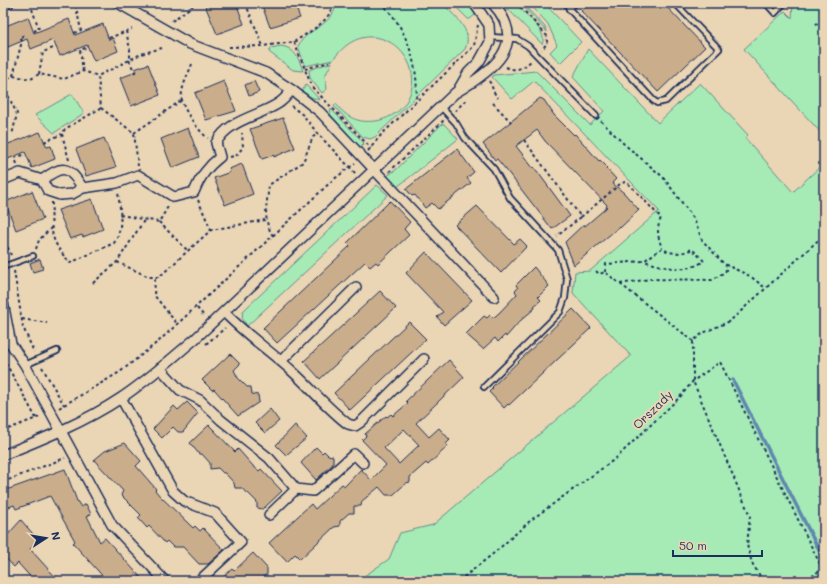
<svg xmlns="http://www.w3.org/2000/svg" width="827" height="584" font-family="Mali,sans-serif">
	<rect width="100%" height="100%" fill="#ead5b4"/>
	<filter id="ink" filterUnits="userSpaceOnUse"><feTurbulence type="fractalNoise" baseFrequency=".025" numOctaves="2"/><feDisplacementMap in="SourceGraphic" scale="8" xChannelSelector="R" yChannelSelector="G"/><feConvolveMatrix kernelMatrix="1 2 1 2 8 2 1 2 1" color-interpolation-filters="sRGB"/></filter>
	<g filter="url(#ink)">
		<path fill="#a6ebb6" stroke="#608d8a" d="M337 3H442C454 16 474 30 465 49L375 137 370 139 363 137 334 106 336 104C347 118 358 123 375 121 386 120 398 113 404 105 436 62 371 4 333 60L305 66 298 46C308 27 331 28 337 3Z
			M452 3H466L476 14 470 19H468Z
			M506 3H514C523 12 549 32 542 44L504 5Z
			M520 3H522L545 27 547 32Z
			M529 3H544L581 42 560 63 550 52 557 45 548 24Z
			M793 3H824V136L744 49 785 11 792 18Z
			M281 46C295 48 299 59 303 71L293 70 269 52 271 48Z
			M588 49 658 123 700 83 748 135 745 138 793 192 824 163V581H357L389 559 400 533 433 525 631 356 573 293 575 272 590 271 659 211 534 81 512 99 492 77 494 75 536 71 590 125 604 111 573 77Z
			M332 62 325 76 327 89 322 93 310 78 309 70Z
			M306 85 320 100 311 97 302 91Z
			M72 94 84 113 54 133 35 115Z
			M331 109 364 143 360 147 330 114Z
			M442 124H444L458 139 397 187 387 176 397 169Z
			M377 185 388 195 247 326 242 318 243 311Z"/>
		<g fill="none" stroke-linecap="round" stroke-linejoin="round">
			<path stroke="#5e87b1" stroke-width="3.5" d="M733 380 824 560"/>
		</g>
		<path fill="#caad8b" stroke="#1b2f5e" fill-rule="evenodd" d="M204 3H236L244 24 217 34Z
			M261 3H294L300 18 270 27Z
			M590 3H663L705 47 658 92 581 11Z
			M28 17 34 33 69 19 75 35 103 24 109 40 113 38 118 51 94 61 87 45 60 56 53 40 31 49 27 39 3 49V27Z
			M148 64 160 95 131 106 120 78 136 72 135 69Z
			M224 81 236 111 206 120 195 93Z
			M254 81 259 92 249 96 245 85Z
			M540 98 544 100 554 115 574 135 575 134 599 161 600 160 607 167 606 168 616 179 612 183 624 193 639 210 620 228 619 227 574 265 565 242 584 224 585 226 606 208 607 205 545 141 537 130 516 146 533 168 534 167 570 216 552 229 507 171 497 159 495 160 483 144Z
			M283 118 295 148 274 157V155L262 159 250 129Z
			M188 128 199 157 172 168 161 139Z
			M40 132 47 147 51 146 55 159 32 168 25 152 3 161V146Z
			M104 138 116 167 86 176 76 149Z
			M457 149 474 172 467 178 471 183 438 209 432 203 425 208 415 195 412 196 406 189Z
			M242 164 253 194 225 205 214 178 230 172 229 169Z
			M32 191 43 219 16 230 5 202Z
			M92 199 103 229 83 237 82 235 70 239 58 210Z
			M390 201 410 222 404 229 409 235 378 264 376 262 370 267 365 262 277 343 263 328 350 246 347 243Z
			M477 206 514 244 520 239 527 246 501 273 455 225Z
			M426 252 472 300 444 325 437 317 443 312 406 273Z
			M40 259 43 269 33 272 30 263Z
			M534 267 549 286 538 297 541 300 534 306 535 308 520 321 506 337 505 335 498 342 495 338 483 349 466 334 484 316 487 318 490 315 493 318 499 313 517 294 515 291 518 288 516 285Z
			M380 291 396 308 320 379 304 361Z
			M573 309 591 328 509 405 508 404 504 408 489 392 493 388 492 387Z
			M409 322 426 339 350 410 334 393Z
			M230 354 240 364 234 370 238 378 247 387H251L252 394 258 395 259 402 238 416 214 389 212 390 202 380Z
			M449 360 464 377 416 423 429 437 439 428 450 440 446 444 448 446 428 465 426 463 410 477V482L406 483 393 495H386L379 487 362 501 361 506H354V513H349L340 521V526L334 527 300 559 295 554 287 562 269 543 311 504 315 509 342 484 345 486 361 469 371 480 386 465 362 440 366 436 365 434 386 416 387 417 391 414 393 416 408 403 406 401ZM404 429 419 445 399 464 384 448Z
			M187 402 198 413 183 432H178L173 427 162 438 153 429 174 406 178 410Z
			M270 409 279 421 265 433 255 423Z
			M209 425 235 452 238 449 253 466 259 471 261 469 282 491 263 509 257 508V502L248 493H246L242 488H235L234 483 225 473H223L218 468 210 469V463L202 454H199L190 443Z
			M295 425 307 438 286 455 276 445Z
			M125 443 141 461 136 466 156 489 155 490 159 495 193 528 195 526 200 531 203 528 224 550 208 564H199L183 547H173L167 541 165 543 149 526 147 528 138 518 141 515 121 495 123 491 94 460 105 451Z
			M316 447 322 453 324 451 328 455 333 456V464L316 480 301 463Z
			M65 469 77 501 81 507 86 504 91 514 87 516 100 542 105 538 144 581H107L73 543 75 541 50 496 16 509 14 505 3 509V487L9 489Z
			M21 520 39 541 30 549 59 581H34L18 563 14 567 3 555V540Z
			M253 553 267 568V574L258 581H219L232 569 234 571Z"/>
		<g fill="none" stroke-linecap="round" stroke-linejoin="round">
			<defs>
				<path id="service" d="M567 3 569 9 653 100 657 103 666 101 719 49 675 3
					M766 3 775 13 784 3
					M569 9 575 3
					M491 37 517 39 528 46 596 116
					M441 107 456 123 465 138 494 169 510 198 558 250 567 279 565 298 560 312 484 387
					M3 267 33 256
					M25 365 57 351"/>
				<path id="minor" d="M118 3 190 44 266 73 292 90 320 112 494 297
					M3 5 9 3
					M457 92 468 73 479 62 490 42 489 25 474 3
					M3 180 20 173 42 180 48 191 60 195 72 194 83 188 117 183 138 175 174 197 194 192C200 177 207 167 220 157L216 143C229 119 258 117 279 103 284 100 288 94 292 90
					M42 180C64 164 68 166 83 188
					M3 302 11 344 25 365 112 525 165 581
					M224 312C245 334 270 351 292 371 311 388 328 409 348 424L355 426 361 422 424 359
					M281 361 356 287
					M160 368 180 390 200 400 221 420 269 458 296 489 313 491 354 454 363 463
					M121 398 173 491 184 501 215 513 241 542 199 581
					M3 455C43 439 85 422 121 398 147 381 171 359 195 339L455 93C491 72 531 44 492 3
					M269 515 296 489"/>
			</defs>
			<use href="#service" stroke="#1b2f5e" stroke-width="8"/>
			<use href="#minor" stroke="#1b2f5e" stroke-width="12"/>
			<path stroke="#1b2f5e" stroke-width="2" stroke-dasharray="3 3" stroke-linecap="butt" d="M248 3 247 7 263 46
				M381 3C406 25 420 68 416 100
				M517 3 547 36V43L542 50
				M32 9 39 29 34 31
				M172 21 196 3
				M816 23 824 31
				M126 31 130 49V59
				M74 33 81 30 76 7
				M109 38 132 29
				M294 42C310 31 329 23 334 3
				M229 47 263 46 294 42 312 87 371 148
				M129 60 135 73
				M192 64C188 75 180 89 182 100 183 110 200 133 208 138
				M506 67C516 72 524 68 532 60
				M305 69 329 62
				M83 71 80 50 88 47
				M39 74 43 52 56 47
				M13 76 22 41 20 37 25 35
				M489 81C493 87 493 93 498 98
				M3 82 13 76 31 79 39 74 64 79 83 71 98 76
				M3 85 17 114 12 135
				M493 103 511 122
				M291 106 303 115 318 134 356 174
				M101 108 134 133 138 166
				M455 111 466 100
				M601 121 624 144 663 177 694 219 702 240 724 264 750 276 764 287
				M134 133 182 100
				M524 140 581 217 557 236
				M44 142 62 134
				M368 151 381 135 474 46 478 25
				M230 157 237 155 243 147 242 133
				M69 160 62 134 65 129 101 108 98 76 141 54 162 48
				M17 164 15 158 26 154
				M389 172 444 120
				M198 200 211 230
				M52 202C51 233 49 239 70 263L114 243C124 228 120 209 118 192
				M120 215 159 222 169 205
				M581 217 620 184 625 182 630 185 661 218C656 230 658 237 662 248
				M159 222 188 251
				M3 236 11 255
				M273 236C262 219 267 204 269 185L303 162 313 137 318 134
				M36 249 39 240 51 228
				M117 262 149 277H159L211 230 265 220
				M14 271 23 327 34 352
				M596 271 599 274 605 272 693 341
				M605 272 606 264 644 261 662 248C671 255 682 254 692 249L704 261C686 274 664 267 644 261
				M155 279 154 295 178 325
				M93 283 117 262 145 219
				M620 284 650 279 712 280 725 272 728 266
				M197 308 204 316
				M22 319 47 323
				M206 344 225 328
				M3 358 36 418
				M42 367 64 405
				M59 408 120 372 159 341 333 180 355 163
				M3 431 42 416
				M3 482 65 458
				M459 581 494 553 531 520 615 459 680 397 693 381 720 362 822 568 807 581
				M763 581 752 563 747 545 750 516 693 381V341L703 333 730 321 824 235"/>
			<use href="#service" stroke="#ead5b4" stroke-width="4.5"/>
			<use href="#minor" stroke="#ead5b4" stroke-width="9"/>
		</g>
	</g>
	<g text-anchor="middle" stroke-width="4" stroke-linejoin="round" paint-order="stroke">
		<g font-size="12" fill="#1b2f5e" stroke="#ead5b4">
			<text transform="translate(653 410) rotate(-44)" y="4">Orszady</text>
		</g>
	</g>
	<rect width="827" height="584" fill="none" stroke="#ead5b4" stroke-width="16"/>
	<rect x="8" y="8" width="811" height="568" fill="none" stroke="#1b2f5e" stroke-width="1.5" filter="url(#ink)"/>
	<g transform="translate(46 538) rotate(78)" stroke="#ead5b4" stroke-width="3" paint-order="stroke">
	<path d="M0-3L7 15L0 10L-7 15Z" fill="#1b2f5e"/>
	<text y="-6" font-size="11" font-weight="bold" text-anchor="middle" fill="#1b2f5e">N</text>
	</g>
	<path d="M673 550v6h89v-6" fill="none" stroke="#1b2f5e" stroke-width="2"/>
	<text x="679" y="550" font-size="12" fill="#1b2f5e" stroke="#ead5b4" stroke-width="3" paint-order="stroke">50 m</text>
</svg>
